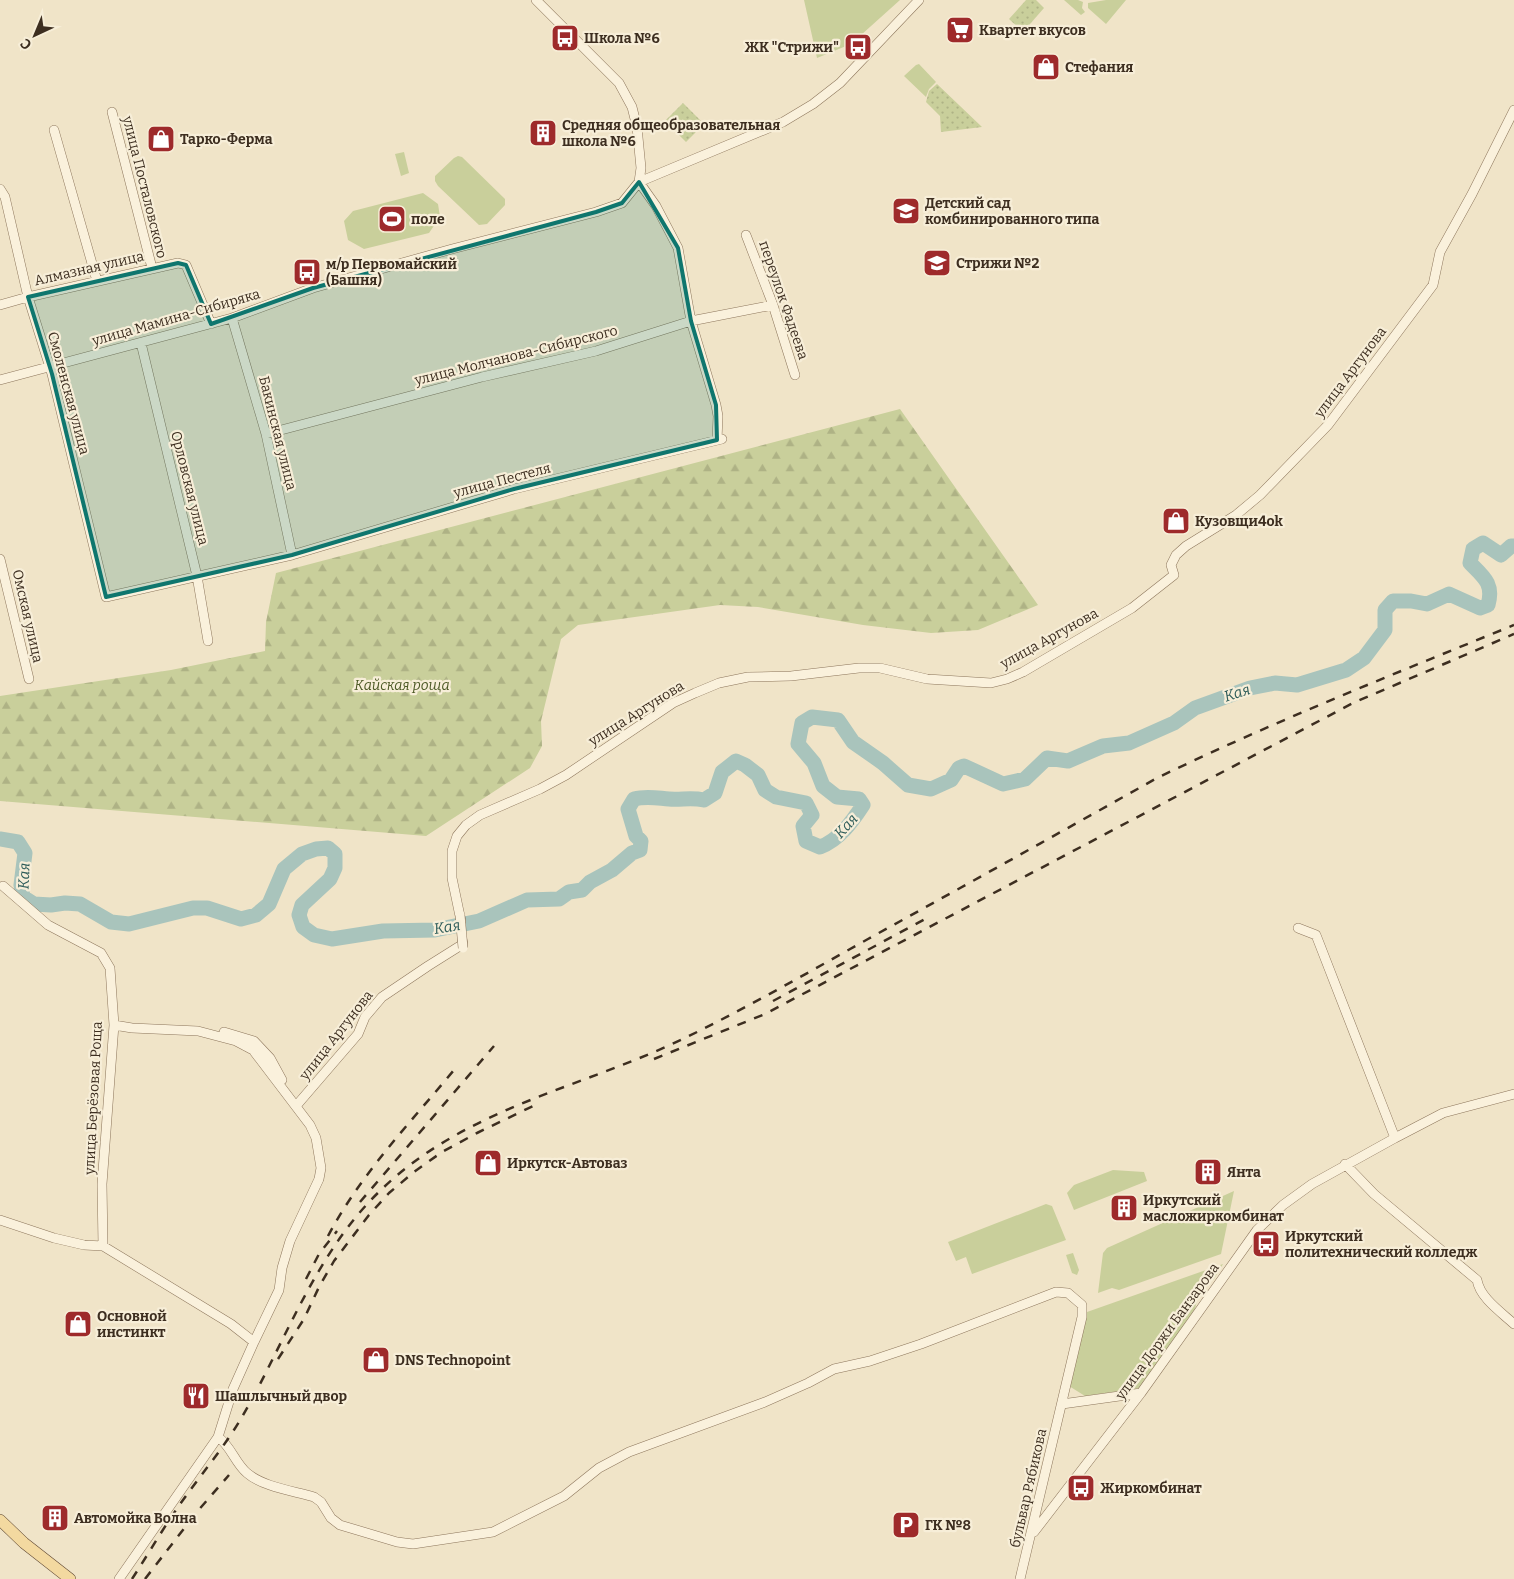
<svg xmlns="http://www.w3.org/2000/svg" width="1514" height="1579" font-family="Bitter,serif">
	<defs>
		<pattern id="forest-firs" width="22" height="20" patternUnits="userSpaceOnUse" patternTransform="scale(1.25)"><rect width="22" height="20" fill="#c9cf9b"/><path d="M5 1l3.5 6h-7zM16 11l3.5 6h-7z" fill="#aeb285"/></pattern>
		<pattern id="park-dots" width="8" height="8" patternUnits="userSpaceOnUse" patternTransform="scale(1.25)"><rect width="8" height="8" fill="#c9cf9b"/><path d="M2 2h.1M6 6h.1" fill="none" stroke="#aeb285" stroke-width="1.8" stroke-linecap="round"/></pattern>
	</defs>
	<rect width="100%" height="100%" fill="#f0e4c8"/>
	<path fill="#c9cf9b" d="M804 0H900L851 44 817 58Z
		M1064 0H1078L1083 2 1082 8 1085 12 1081 15Z
		M1106 0H1126L1106 24 1088 8V3Z
		M919 64 936 82 929 89 926 97 904 76 916 65Z
		M404 152 409 173 401 176 395 154Z
		M458 156 462 157 505 199V205L487 224 479 225 438 186 435 181V176L454 158Z
		M423 193 438 204 440 217 429 233 364 249 348 240 344 221 353 211Z
		M1113 1170 1144 1172 1147 1181 1074 1210 1067 1193 1074 1185Z
		M1234 1191 1221 1254 1119 1290 1112 1288 1098 1293 1103 1253 1107 1248Z
		M1046 1204 1052 1206 1066 1240 972 1274 966 1257 956 1261 948 1242Z
		M1073 1253 1079 1270 1077 1275 1072 1273 1066 1255Z
		M1223 1264 1214 1279 1204 1286 1198 1296 1195 1309 1140 1388 1085 1396 1069 1386 1087 1312Z"/>
	<path fill="url(#forest-firs)" d="M900 409 1038 605 978 630 931 633 863 625 758 607 720 605 578 625 561 639 541 721 542 746 530 768 426 836 0 801V696L171 670 265 651 266 622 276 573Z"/>
	<path fill="url(#park-dots)" d="M1026 0H1036L1044 8 1023 32 1009 19Z
		M937 84 982 127 941 132 940 116 926 102 929 91Z
		M683 103 704 124 686 142 665 121Z"/>
	<g fill="none" stroke-linecap="round" stroke-linejoin="round">
		<path stroke="#a9c4bc" stroke-width="15" d="M0 839 18 842 25 853 21 885 23 897 34 904 51 905 65 903 80 904 111 922 129 924 193 908H207L241 919 256 915 269 904 284 869 302 854 316 849 328 848 335 854V868L330 879 302 905 299 915 303 927 314 935 332 939 383 931 435 930 479 921 527 900 559 899 569 892 582 890 590 882 612 870 632 853 640 850 641 841 636 836 628 809 634 799C646 796 656 798 669 799 682 800 691 797 704 800L715 793 722 772 736 761 745 765 758 775 765 790 776 797 806 803 812 815 803 826 806 841 820 847C839 840 852 822 863 805L859 799 837 797 823 786 814 763 798 744 802 723 812 717 838 720 853 742 883 763 908 785 931 789 951 780 959 768 964 766 1003 784 1025 779 1047 758 1068 761 1103 746 1129 743 1174 723 1195 708 1250 688 1275 683 1297 685 1346 670 1364 658 1385 630V610L1393 601H1411L1427 604 1449 594 1480 608 1488 605C1494 584 1484 577 1470 563L1473 549 1483 543 1501 555 1511 546H1514"/>
		<defs>
			<path id="minor" d="M536 0 619 83 632 107 637 127 641 168 639 182
				M112 112 152 268
				M54 130 97 281
				M639 182 656 206 678 248 691 321 716 405 718 416 717 440
				M0 189 5 197 28 297 52 374 106 597 292 555 514 489 722 439
				M746 235 773 305 795 375
				M0 305 28 297 178 263 186 265 211 324
				M232 318 266 434 292 555
				M141 343 197 576 208 641
				M0 380 232 318 313 288 452 249 596 212 622 203 639 182 783 122 813 104 840 83 919 0
				M266 434 482 377 596 351 691 321 773 305
				M0 559 29 679
				M3 886 48 925 101 953 110 968 114 1025 102 1184 103 1246
				M461 921 452 878V851L457 836 466 825 480 815 540 789 566 775 673 703 695 693 719 683 748 677 791 676 859 668H880L927 679 991 683 1007 679 1023 672 1132 608 1174 575 1171 565 1176 555 1186 546 1236 515 1260 495 1328 425 1433 285 1440 252 1472 194 1514 110
				M1298 928 1316 935 1395 1138
				M114 1025 132 1028 198 1031 236 1041 253 1050 310 1125 316 1138 321 1168 319 1179 290 1241 282 1268 279 1290 254 1342 233 1389 218 1437 119 1579
				M224 1032 254 1041 270 1058 282 1080
				M296 1106 358 1034 365 1017 382 997 428 966 463 944 462 939
				M1345 1164 1374 1194 1477 1280C1480 1298 1501 1312 1514 1324
				M0 1220 54 1238 84 1245 103 1246 231 1324 254 1342
				M1062 1404 1141 1393
				M218 1437C231 1446 235 1463 247 1473 263 1487 294 1491 314 1497L321 1502 331 1518 340 1525 397 1542 413 1544 493 1532 564 1496 599 1468 629 1452 765 1402 808 1383 834 1369 870 1361 921 1344 1056 1292 1068 1293 1082 1305V1317L1020 1579
				M1034 1532 1141 1393 1257 1230 1283 1205 1312 1184 1395 1138 1443 1113 1514 1094"/>
			<path id="major" d="M0 1520 24 1543 70 1579"/>
		</defs>
		<use href="#minor" stroke="#8d765c" stroke-width="10"/>
		<use href="#major" stroke="#5b4430" stroke-width="12"/>
		<use href="#minor" stroke="#faf1dc" stroke-width="9"/>
		<use href="#major" stroke="#f3d9a0" stroke-width="11"/>
		<path stroke="#3d2e20" stroke-width="2.5" stroke-dasharray="9 9" stroke-linecap="butt" d="M773 1001 927 918
			M654 1059 765 1014 1353 703 1514 634
			M360 1202 494 1046
			M328 1236C360 1175 410 1123 454 1070
			M306 1279 319 1254 337 1231
			M278 1359 304 1319 319 1287 334 1261 369 1215 389 1193 414 1172 442 1152 477 1133 533 1106
			M132 1579C149 1553 165 1525 183 1500 203 1472 225 1446 242 1417 287 1339 316 1251 383 1188 469 1106 586 1087 689 1036 750 1006 809 972 868 939 964 886 1061 832 1157 778 1273 722 1394 674 1514 625
			M145 1579 196 1513 229 1475"/>
		<defs>
			<path id="minor-bridge" d="M460 915 463 948"/>
		</defs>
		<use href="#minor-bridge" stroke="#8d765c" stroke-width="10" stroke-linecap="butt"/>
		<use href="#minor-bridge" stroke="#faf1dc" stroke-width="9"/>
	</g>
	<path fill="#0f766e" fill-opacity="0.2" stroke="#0f766e" stroke-width="4" stroke-linejoin="round" d="M639 182 678 248 691 321 716 405 717 440 514 489 292 555 106 597 52 374 28 297 178 263 186 265 211 324 313 288 596 212 622 203Z"/>
	<defs>
		<symbol id="supermarket-square" viewBox="-11 -11 22 22"><rect x="-9" y="-9" width="18" height="18" rx="4" fill="#9e2a2b" stroke="#f7eed8"/><path d="M-6-5.5h2.5l.6 2H6L4.5 2H-2.5L-4.4-4H-6ZM-1.5 3.2a1.3 1.3 0 1 0 .1 0ZM3 3.2a1.3 1.3 0 1 0 .1 0Z" fill="#fff"/></symbol>
		<symbol id="bus-square" viewBox="-11 -11 22 22"><rect x="-9" y="-9" width="18" height="18" rx="4" fill="#9e2a2b" stroke="#f7eed8"/><path d="M-5-6H5V4H4V6H2V4H-2V6H-4V4H-5ZM-3.5-4V0h7V-4ZM-3.5 1.2v1.5H-2V1.2ZM2 1.2v1.5H3.5V1.2Z" fill="#fff"/></symbol>
		<symbol id="shop-square" viewBox="-11 -11 22 22"><rect x="-9" y="-9" width="18" height="18" rx="4" fill="#9e2a2b" stroke="#f7eed8"/><path d="M-5-2.5h2.3a2.7 3.5 0 0 1 5.4 0H5L5.5 6h-11ZM-1.5-2.5h3a1.5 2.3 0 0 0-3 0Z" fill="#fff"/></symbol>
		<symbol id="building-square" viewBox="-11 -11 22 22"><rect x="-9" y="-9" width="18" height="18" rx="4" fill="#9e2a2b" stroke="#f7eed8"/><path d="M-4-6H4V6H1V3H-1V6H-4ZM-2.5-4.3h1.7v1.8h-1.7ZM.8-4.3h1.7v1.8H.8ZM-2.5-1h1.7V.8h-1.7ZM.8-1h1.7V.8H.8Z" fill="#fff"/></symbol>
		<symbol id="school-square" viewBox="-11 -11 22 22"><rect x="-9" y="-9" width="18" height="18" rx="4" fill="#9e2a2b" stroke="#f7eed8"/><path d="M0-5L7-2L0 1L-7-2ZM-4 1L0 2.5L4 1V4Q0 6-4 4Z" fill="#fff"/></symbol>
		<symbol id="stadium-square" viewBox="-11 -11 22 22"><rect x="-9" y="-9" width="18" height="18" rx="4" fill="#9e2a2b" stroke="#f7eed8"/><path d="M0-5a6.5 5 0 1 0 0 10a6.5 5 0 1 0 0-10ZM-3.5-1.8h7v3.6h-7Z" fill="#fff"/></symbol>
		<symbol id="restaurant-square" viewBox="-11 -11 22 22"><rect x="-9" y="-9" width="18" height="18" rx="4" fill="#9e2a2b" stroke="#f7eed8"/><path d="M-5-6h1v4h1v-4h1v4h1v-4h1v5L-1.5 .5V6h-2V.5L-5-1ZM5-6V6H3V1.5H1.5Q1.5-4 5-6Z" fill="#fff"/></symbol>
		<symbol id="parking-square" viewBox="-11 -11 22 22"><rect x="-9" y="-9" width="18" height="18" rx="4" fill="#9e2a2b" stroke="#f7eed8"/><path d="M-3.5-5.5H1a3.5 3.5 0 0 1 0 7H-1V5.5H-3.5ZM-1-3.4V-.6H.8a1.4 1.4 0 0 0 0-2.8Z" fill="#fff"/></symbol>
	</defs>
	<g fill-rule="evenodd">
		<use href="#supermarket-square" x="944" y="14" width="32" height="32"/>
		<use href="#bus-square" x="549" y="22" width="32" height="32"/>
		<use href="#bus-square" x="842" y="31" width="32" height="32"/>
		<use href="#shop-square" x="1030" y="51" width="32" height="32"/>
		<use href="#building-square" x="527" y="117" width="32" height="32"/>
		<use href="#shop-square" x="145" y="123" width="32" height="32"/>
		<use href="#school-square" x="890" y="195" width="32" height="32"/>
		<use href="#stadium-square" x="376" y="203" width="32" height="32"/>
		<use href="#school-square" x="921" y="247" width="32" height="32"/>
		<use href="#bus-square" x="291" y="256" width="32" height="32"/>
		<use href="#shop-square" x="1160" y="505" width="32" height="32"/>
		<use href="#shop-square" x="472" y="1147" width="32" height="32"/>
		<use href="#building-square" x="1192" y="1156" width="32" height="32"/>
		<use href="#building-square" x="1108" y="1192" width="32" height="32"/>
		<use href="#bus-square" x="1250" y="1228" width="32" height="32"/>
		<use href="#shop-square" x="62" y="1308" width="32" height="32"/>
		<use href="#shop-square" x="360" y="1344" width="32" height="32"/>
		<use href="#restaurant-square" x="180" y="1380" width="32" height="32"/>
		<use href="#bus-square" x="1065" y="1472" width="32" height="32"/>
		<use href="#building-square" x="39" y="1502" width="32" height="32"/>
		<use href="#parking-square" x="890" y="1509" width="32" height="32"/>
	</g>
	<g text-anchor="middle" stroke-width="4.5" stroke-linejoin="round" paint-order="stroke">
		<g font-size="14" font-weight="bold" fill="#3d2e20" stroke="#f7eed8" text-anchor="start">
			<text x="979" y="35">Квартет вкусов</text>
			<text x="584" y="43">Школа №6</text>
			<text x="839" y="52" text-anchor="end">ЖК "Стрижи"</text>
			<text x="1065" y="72">Стефания</text>
			<text x="562" y="130">Средняя общеобразовательная<tspan x="562" dy="16">школа №6</tspan></text>
			<text x="180" y="144">Тарко-Ферма</text>
			<text x="925" y="208">Детский сад<tspan x="925" dy="16">комбинированного типа</tspan></text>
			<text x="411" y="224">поле</text>
			<text x="956" y="268">Стрижи №2</text>
			<text x="326" y="269">м/р Первомайский<tspan x="326" dy="16">(Башня)</tspan></text>
			<text x="1195" y="526">Кузовщи4оk</text>
			<text x="507" y="1168">Иркутск-Автоваз</text>
			<text x="1227" y="1177">Янта</text>
			<text x="1143" y="1205">Иркутский<tspan x="1143" dy="16">масложиркомбинат</tspan></text>
			<text x="1285" y="1241">Иркутский<tspan x="1285" dy="16">политехнический колледж</tspan></text>
			<text x="97" y="1321">Основной<tspan x="97" dy="16">инстинкт</tspan></text>
			<text x="395" y="1365">DNS Technopoint</text>
			<text x="215" y="1401">Шашлычный двор</text>
			<text x="1100" y="1493">Жиркомбинат</text>
			<text x="74" y="1523">Автомойка Волна</text>
			<text x="925" y="1530">ГК №8</text>
		</g>
		<g font-size="14" fill="#3d2e20" stroke="#f7eed8">
			<text transform="translate(145 187) rotate(76)" y="5">улица Посталовского</text>
			<text transform="translate(89 268) rotate(-13)" y="5">Алмазная улица</text>
			<text transform="translate(784 300) rotate(71)" y="5">переулок Фадеева</text>
			<text transform="translate(176 317) rotate(-16)" y="5">улица Мамина-Сибиряка</text>
			<text transform="translate(516 355) rotate(-14)" y="5">улица Молчанова-Сибирского</text>
			<text transform="translate(1350 372) rotate(-53)" y="5">улица Аргунова</text>
			<text transform="translate(69 393) rotate(75)" y="5">Смоленская улица</text>
			<text transform="translate(278 433) rotate(76)" y="5">Бакинская улица</text>
			<text transform="translate(502 480) rotate(-15)" y="5">улица Пестеля</text>
			<text transform="translate(190 488) rotate(76)" y="5">Орловская улица</text>
			<text transform="translate(28 616) rotate(77)" y="5">Омская улица</text>
			<text transform="translate(1049 638) rotate(-29)" y="5">улица Аргунова</text>
			<text transform="translate(636 713) rotate(-32)" y="5">улица Аргунова</text>
			<text transform="translate(336 1035) rotate(-52)" y="5">улица Аргунова</text>
			<text transform="translate(93 1098) rotate(-87)" y="5">улица Берёзовая Роща</text>
			<text transform="translate(1167 1331) rotate(-54)" y="5">улица Доржи Банзарова</text>
			<text transform="translate(1028 1488) rotate(-77)" y="5">бульвар Рябикова</text>
		</g>
		<g font-size="14" font-style="italic" fill="#4d5a26" stroke="#f7eed8">
			<text x="402" y="690">Кайская роща</text>
		</g>
		<g font-size="15" font-style="italic" fill="#2f5d5a" stroke="#f7eed8">
			<text transform="translate(1237 693) rotate(-18)" y="5">Кая</text>
			<text transform="translate(846 826) rotate(-48)" y="5">Кая</text>
			<text transform="translate(24 876) rotate(-88)" y="5">Кая</text>
			<text transform="translate(447 927) rotate(-9)" y="5">Кая</text>
		</g>
	</g>
	<g transform="translate(35 35) rotate(224)" stroke="#f7eed8" stroke-width="4" paint-order="stroke">
	<path d="M0-4L9 19L0 12L-9 19Z" fill="#3d2e20"/>
	<text y="-8" font-size="14" font-weight="bold" text-anchor="middle" fill="#3d2e20">С</text>
	</g>
</svg>
